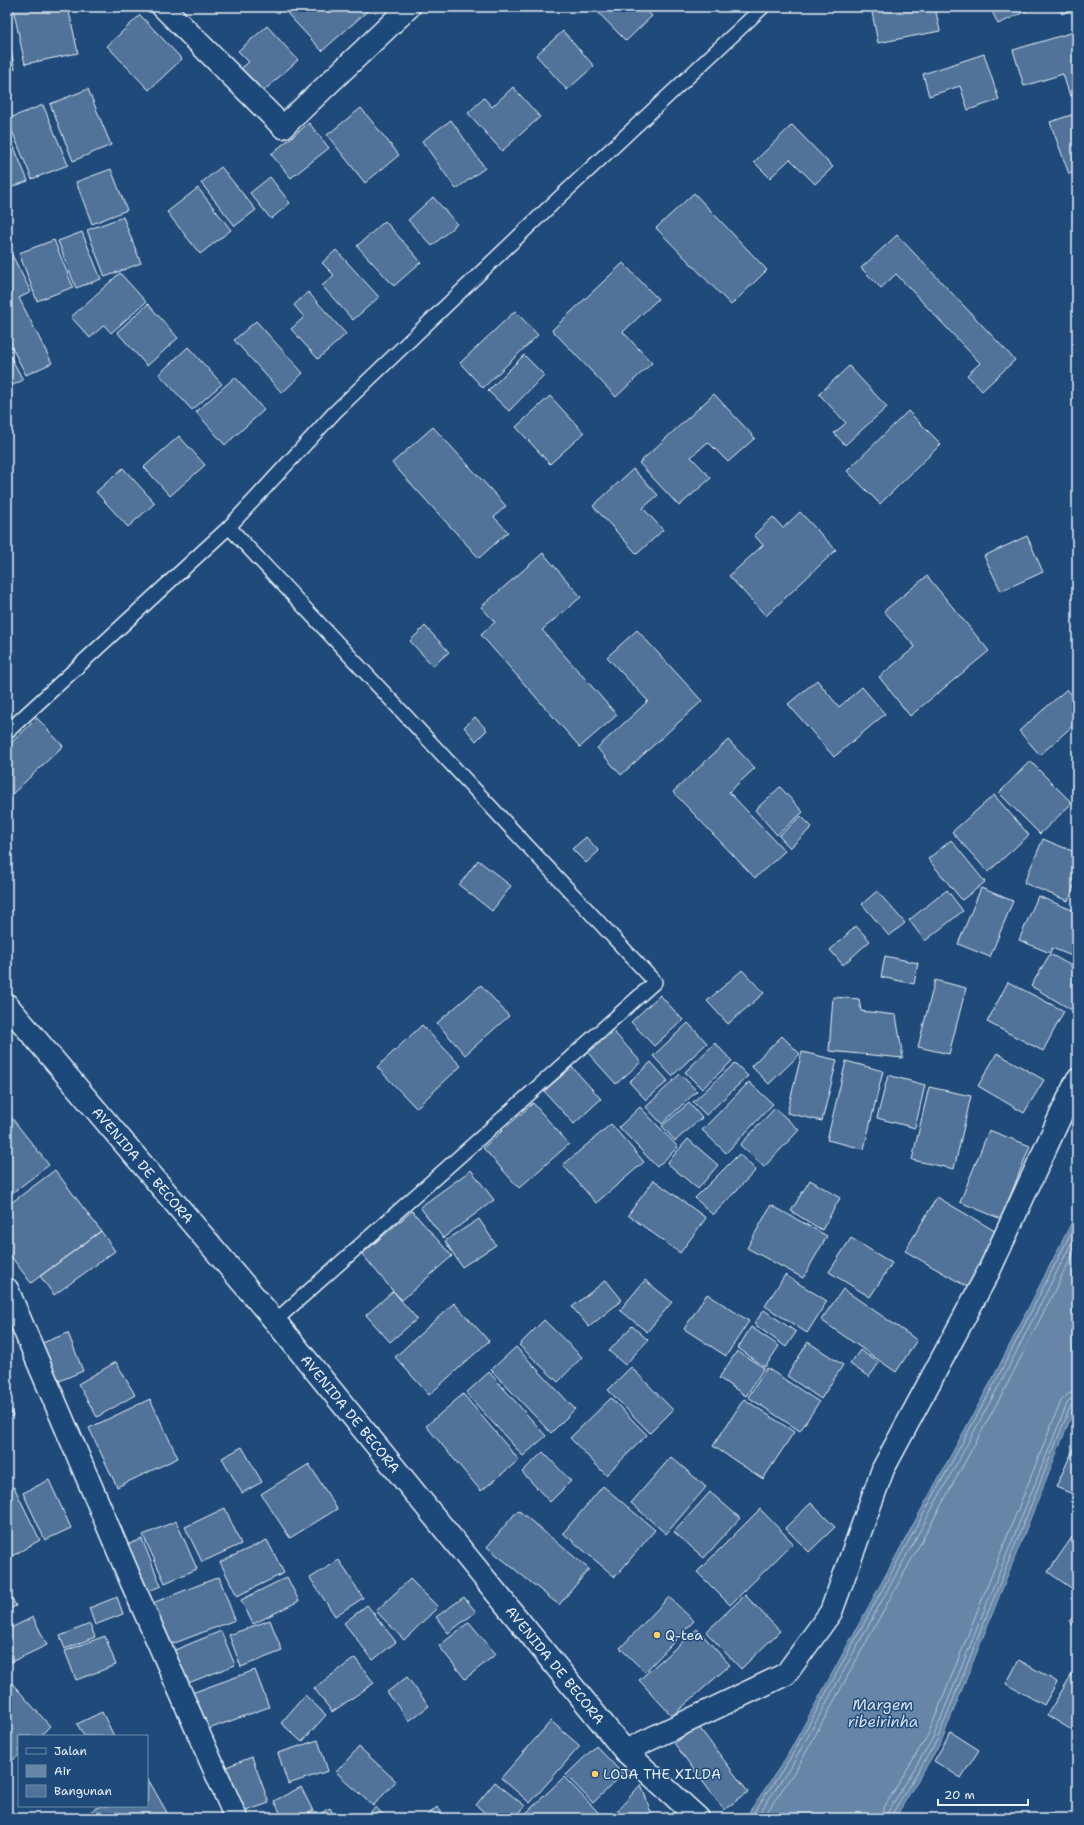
<svg xmlns="http://www.w3.org/2000/svg" width="1084" height="1825" font-family="'Shantell Sans',sans-serif">
	<rect width="100%" height="100%" fill="#1f4a7a"/>
	<filter id="ink" filterUnits="userSpaceOnUse"><feTurbulence type="fractalNoise" baseFrequency=".025" numOctaves="2"/><feDisplacementMap in="SourceGraphic" scale="8" xChannelSelector="R" yChannelSelector="G"/><feConvolveMatrix kernelMatrix="1 2 1 2 8 2 1 2 1" color-interpolation-filters="sRGB"/></filter>
	<g filter="url(#ink)">
		<path fill="#6685a7" stroke="#9ab0c7" d="M1077 1212V1402L941 1742 895 1818H745L786 1758 993 1378Z"/>
		<g fill="none" stroke-linecap="round" stroke-linejoin="round">
			<path stroke="#b4c6d8" stroke-width="1" d="M750 1818 790 1759 997 1379 1077 1221
				M756 1818 794 1762 1001 1382 1077 1232
				M763 1818 799 1765 1007 1385 1077 1246
				M881 1818 883 1809 928 1735 1061 1401 1068 1394 1077 1391
				M887 1818 888 1812 933 1738 1067 1404 1071 1399 1077 1397
				M892 1818V1814L937 1740 1071 1405 1077 1402"/>
		</g>
		<path fill="#517399" stroke="#e8f1f8" d="M16 7H68L78 53 25 64 13 8Z
			M290 7H372L322 51 285 11Z
			M593 7H643L652 16 626 41Z
			M871 7H935L940 31 878 43Z
			M990 7H1035L998 24Z
			M1059 7H1077L1062 14Z
			M140 15 182 59 149 90 107 46Z
			M267 26 298 60 259 95 238 71 249 62 238 51Z
			M563 31 594 66 567 90 536 55Z
			M1077 31V94L1070 96 1063 74 1024 86 1013 50Z
			M7 34 15 69 7 71Z
			M984 54 999 100 968 110 960 86 929 96 923 74Z
			M513 87 540 117 502 151 468 113 484 98 492 107Z
			M88 89 111 145 73 161 50 104Z
			M43 105 68 165 32 179 7 119Z
			M361 108 399 155 365 183 327 135Z
			M1077 113V171L1069 174 1050 122Z
			M451 120 485 168 456 189 422 141Z
			M309 123 329 148 291 178 271 154Z
			M792 125 833 167 815 184 790 159 770 178 754 162Z
			M7 130 28 181 7 189Z
			M221 167 256 210 235 226 201 183Z
			M111 169 127 210 92 224 76 182Z
			M270 177 290 203 271 219 250 193Z
			M198 188 231 230 200 254 167 212Z
			M694 193 767 270 731 305 656 228Z
			M433 197 457 224 432 246 408 220Z
			M123 217 141 263 105 277 87 230Z
			M385 221 421 262 394 286 357 246Z
			M1077 222V232L1073 225Z
			M82 232 101 279 76 288 58 241Z
			M897 235 1015 360 982 391 967 375 980 363 896 274 881 288 861 268Z
			M54 240 73 287 37 301 19 253Z
			M336 250 379 297 353 320 322 286 334 275 322 263Z
			M12 255 31 292 19 298 52 363 26 375 7 338V257Z
			M623 263 658 299 623 332 652 363 616 397 552 330Z
			M120 273 146 302 111 333 104 325 90 338 71 317Z
			M308 292 346 334 318 359 291 329 304 317 294 305Z
			M148 304 178 338 147 366 117 332Z
			M515 311 538 335 483 388 460 363Z
			M256 321 303 373 282 393 234 340Z
			M188 347 222 384 192 410 159 374Z
			M7 350 23 380 7 388Z
			M524 355 544 375 509 411 488 391Z
			M849 366 887 407 845 445 834 433 846 423 819 394Z
			M235 377 264 410 225 445 196 412Z
			M714 394 755 438 728 462 708 442 691 457 711 478 679 506 639 463Z
			M550 396 584 433 550 464 516 427Z
			M908 411 941 444 880 504 847 471Z
			M433 427 506 506 494 517 508 532 479 558 392 463Z
			M179 436 205 465 170 496 144 467Z
			M123 468 155 503 128 527 96 492Z
			M633 469 658 495 643 508 663 530 637 554 593 506Z
			M800 512 836 550 766 616 729 576 763 545 754 535 773 517 783 528Z
			M1027 536 1043 572 1001 591 984 556Z
			M543 553 581 597 542 630 617 715 580 747 481 635 495 622 481 607Z
			M927 576 989 651 910 716 879 677 915 647 884 611Z
			M425 626 449 652 433 666 410 641Z
			M637 630 702 701 621 775 597 748 648 701 607 657Z
			M817 680 839 707 862 687 885 714 834 757 788 704Z
			M1067 689 1077 701V722L1040 755 1019 731Z
			M475 717 487 730 476 741 464 727Z
			M37 718 63 746 8 798 7 747Z
			M728 740 755 768 729 792 785 851 755 878 673 792Z
			M1030 761 1072 803 1040 834 999 793Z
			M780 787 803 812 777 835 755 810Z
			M994 795 1029 835 988 872 952 832Z
			M801 816 812 827 790 848 779 836Z
			M586 837 599 851 586 863 572 849Z
			M1043 839 1077 853V879L1068 901 1024 883Z
			M951 840 985 882 962 900 928 859Z
			M478 860 511 886 492 911 459 885Z
			M981 888 1013 901 990 957 958 944Z
			M947 890 963 911 925 941 909 920Z
			M877 891 905 923 889 936 862 904Z
			M1038 896 1077 912V958L1052 948 1050 953 1019 940Z
			M856 926 870 941 843 965 830 950Z
			M1050 954 1077 969V1013L1031 986Z
			M885 956 918 963 914 984 881 977Z
			M742 970 764 993 728 1024 707 1001Z
			M935 980 966 988 949 1054 918 1047Z
			M1008 982 1064 1011 1043 1051 987 1022Z
			M481 985 509 1016 465 1055 437 1023Z
			M660 995 683 1020 654 1046 631 1022Z
			M833 997 859 999 861 1011 896 1015 903 1058 829 1051Z
			M688 1023 707 1043 672 1076 653 1056Z
			M422 1025 461 1066 416 1108 377 1067Z
			M613 1031 641 1062 616 1084 588 1053Z
			M782 1036 800 1054 769 1084 751 1066Z
			M715 1043 732 1061 702 1089 685 1072Z
			M802 1052 837 1060 822 1121 787 1113Z
			M997 1053 1044 1080 1024 1113 978 1086Z
			M846 1061 883 1071 864 1149 827 1140Z
			M651 1062 668 1081 646 1100 629 1082Z
			M735 1063 748 1076 706 1115 693 1102Z
			M572 1067 601 1099 574 1124 544 1091Z
			M680 1074 697 1091 662 1124 646 1107Z
			M888 1075 925 1085 915 1128 877 1118Z
			M749 1082 773 1104 726 1153 702 1130Z
			M929 1087 971 1096 954 1169 912 1160Z
			M533 1103 569 1144 519 1188 483 1148Z
			M689 1103 702 1118 675 1141 662 1126Z
			M640 1107 678 1147 657 1167 619 1127Z
			M775 1108 799 1130 764 1167 740 1145Z
			M7 1112 49 1165 7 1197Z
			M611 1124 644 1162 596 1203 563 1165Z
			M989 1130 1030 1146 1001 1219 960 1202Z
			M688 1139 718 1165 698 1189 667 1163Z
			M739 1154 756 1170 713 1215 695 1198Z
			M55 1170 101 1231 31 1283 7 1251V1206Z
			M471 1170 494 1200 443 1238 420 1207Z
			M654 1180 706 1218 680 1253 628 1215Z
			M810 1180 840 1198 822 1230 791 1211Z
			M937 1197 1000 1234 969 1288 905 1251Z
			M771 1205 827 1236 803 1278 747 1248Z
			M412 1211 452 1256 402 1300 393 1291 362 1254Z
			M479 1219 496 1245 462 1267 445 1241Z
			M101 1231 115 1251 54 1295 40 1276Z
			M851 1238 892 1263 870 1297 829 1272Z
			M785 1275 827 1301 807 1333 765 1306Z
			M606 1280 622 1300 589 1327 572 1307Z
			M645 1280 672 1302 647 1332 620 1310Z
			M843 1289 917 1340 896 1372 821 1320Z
			M393 1291 417 1319 390 1342 366 1315Z
			M707 1294 749 1321 726 1356 684 1329Z
			M454 1303 489 1341 429 1395 395 1357Z
			M764 1310 796 1332 786 1347 754 1324Z
			M544 1320 582 1357 558 1382 519 1345Z
			M632 1326 648 1340 625 1365 609 1351Z
			M751 1327 779 1346 765 1367 738 1348Z
			M68 1333 83 1371 52 1384 37 1345Z
			M808 1342 843 1365 821 1399 787 1376Z
			M516 1347 575 1409 551 1433 491 1370Z
			M860 1350 879 1363 869 1377 850 1364Z
			M737 1351 764 1368 746 1396 719 1378Z
			M116 1362 135 1395 97 1417 78 1384Z
			M631 1367 673 1410 650 1433 608 1390Z
			M767 1368 819 1402 800 1431 748 1397Z
			M489 1372 546 1436 523 1456 466 1393Z
			M463 1394 519 1460 481 1491 426 1426Z
			M611 1398 647 1435 606 1475 570 1438Z
			M150 1399 178 1458 117 1487 89 1428Z
			M744 1399 794 1432 763 1479 713 1446Z
			M7 1401 13 1416 7 1418Z
			M1077 1441V1496L1056 1487Z
			M242 1447 262 1482 242 1493 222 1458Z
			M543 1452 571 1481 550 1502 522 1472Z
			M671 1457 706 1487 666 1534 631 1503Z
			M309 1464 337 1509 290 1538 261 1494Z
			M49 1480 71 1528 45 1540 23 1493Z
			M603 1486 655 1530 615 1577 563 1533Z
			M14 1487 40 1540 7 1559V1491Z
			M710 1492 740 1518 704 1558 674 1532Z
			M811 1503 835 1527 809 1552 785 1528Z
			M225 1508 241 1544 202 1562 185 1527Z
			M760 1509 793 1543 730 1605 697 1572Z
			M518 1510 589 1569 559 1605 487 1547Z
			M176 1521 197 1569 165 1583 143 1535Z
			M1077 1530V1592L1048 1572Z
			M142 1539 161 1586 141 1594 122 1547Z
			M267 1540 284 1573 237 1596 220 1562Z
			M339 1560 363 1598 335 1616 310 1578Z
			M219 1577 235 1620 167 1646 150 1604Z
			M287 1577 299 1601 253 1624 241 1600Z
			M410 1579 438 1607 404 1640 376 1611Z
			M7 1589 16 1606 7 1610Z
			M745 1595 780 1631 741 1669 706 1632Z
			M117 1597 123 1614 95 1625 89 1608Z
			M464 1597 476 1612 448 1633 436 1617Z
			M669 1597 694 1621 645 1672 620 1648Z
			M367 1605 396 1642 373 1660 344 1623Z
			M1077 1613V1629L1069 1621Z
			M33 1617 47 1645 7 1664V1630Z
			M270 1620 282 1651 241 1667 229 1635Z
			M469 1622 496 1654 465 1679 439 1646Z
			M90 1624 95 1637 65 1649 60 1636Z
			M697 1629 730 1665 672 1716 639 1680Z
			M221 1631 235 1665 183 1685 170 1652Z
			M105 1636 116 1665 76 1680 65 1651Z
			M355 1658 374 1683 332 1712 314 1688Z
			M1019 1660 1057 1682 1044 1705 1006 1684Z
			M1077 1666V1729L1075 1732 1047 1715Z
			M255 1670 269 1707 203 1731 189 1694Z
			M407 1677 429 1706 409 1721 387 1692Z
			M9 1680 50 1726 40 1736H19V1755L7 1765V1682Z
			M305 1695 326 1715 302 1742 281 1723Z
			M102 1712 114 1736H84L77 1724Z
			M551 1721 580 1746 530 1803 501 1778Z
			M698 1726 748 1792 724 1810 674 1743Z
			M951 1732 979 1750 961 1778 934 1761Z
			M318 1740 328 1771 288 1784 278 1753Z
			M596 1746 623 1774 593 1803 566 1775Z
			M359 1747 396 1781 373 1806 336 1772Z
			M252 1757 269 1803 238 1814 221 1769Z
			M564 1777 600 1814 595 1818H529L525 1814Z
			M148 1779 170 1818H88L86 1814 101 1806H147Z
			M495 1782 525 1806 515 1818H491L476 1805Z
			M641 1784 653 1818H611Z
			M301 1787 313 1811 300 1818H283L274 1801Z
			M7 1807 15 1816 13 1818H7Z
			M376 1807 386 1818H363Z
			M437 1807 447 1818H424Z
			M330 1808 335 1818H312Z
			M1050 1812 1058 1818H1045Z"/>
		<g fill="none" stroke-linecap="round" stroke-linejoin="round">
			<defs>
				<path id="lane" d="M229 527 655 982 275 1321
					M7 732 229 527 335 412 545 211 763 7"/>
				<path id="street" d="M163 7 283 127 409 7
					M7 1289 132 1583 236 1818
					M625 1751 786 1674 831 1612 883 1469 989 1271 1077 1080"/>
				<g id="primary">
					<path id="s1" d="M7 1005 275 1321 625 1751 698 1818"/>
				</g>
			</defs>
			<use href="#lane" stroke="#e8f1f8" stroke-width="16"/>
			<use href="#street" stroke="#e8f1f8" stroke-width="25"/>
			<use href="#primary" stroke="#e8f1f8" stroke-width="25"/>
			<use href="#lane" stroke="#1f4a7a" stroke-width="13"/>
			<use href="#street" stroke="#1f4a7a" stroke-width="22"/>
			<use href="#primary" stroke="#1f4a7a" stroke-width="22"/>
		</g>
	</g>
	<g fill="#ffd166" stroke="#1f4a7a" stroke-width="1.5">
		<circle cx="657" cy="1635" r="4"/>
		<circle cx="595" cy="1774" r="4"/>
	</g>
	<g text-anchor="middle" stroke-width="3" stroke-linejoin="round" paint-order="stroke">
		<g font-size="14" fill="#e8f1f8" stroke="#1f4a7a">
			<text dy="5" stroke="none"><textPath href="#s1" startOffset="210">AVENIDA DE BECORA</textPath></text>
			<text dy="5" stroke="none"><textPath href="#s1" startOffset="534">AVENIDA DE BECORA</textPath></text>
			<text dy="5" stroke="none"><textPath href="#s1" startOffset="858">AVENIDA DE BECORA</textPath></text>
		</g>
		<g font-size="14" fill="#e8f1f8" stroke="#1f4a7a" text-anchor="start">
			<text x="665" y="1640">Q-tea</text>
			<text x="603" y="1779">LOJA THE XI.LDA</text>
		</g>
		<g font-size="15" font-style="italic" fill="#d4e1ec" stroke="#1f4a7a">
			<text x="883" y="1710">Margem<tspan x="883" dy="17">ribeirinha</tspan></text>
		</g>
	</g>
	<rect width="1084" height="1825" fill="none" stroke="#1f4a7a" stroke-width="24"/>
	<rect x="12" y="12" width="1060" height="1801" fill="none" stroke="#e8f1f8" stroke-width="1.5" filter="url(#ink)"/>
	<rect x="18" y="1735" width="130" height="72" fill="#1f4a7a" stroke="#6f8dac"/>
	<rect x="26" y="1748" width="20" height="6" fill="#1f4a7a" stroke="#6f8dac"/>
	<text x="54" y="1755" font-size="12" fill="#e8f1f8">Jalan</text>
	<rect x="26" y="1765" width="20" height="12" fill="#6685a7" stroke="#6f8dac"/>
	<text x="54" y="1775" font-size="12" fill="#e8f1f8">Air</text>
	<rect x="26" y="1785" width="20" height="12" fill="#517399" stroke="#6f8dac"/>
	<text x="54" y="1795" font-size="12" fill="#e8f1f8">Bangunan</text>
	<path d="M938 1799v6h90v-6" fill="none" stroke="#e8f1f8" stroke-width="2"/>
	<text x="944" y="1799" font-size="12" fill="#e8f1f8" stroke="#1f4a7a" stroke-width="3" paint-order="stroke">20 m</text>
</svg>
